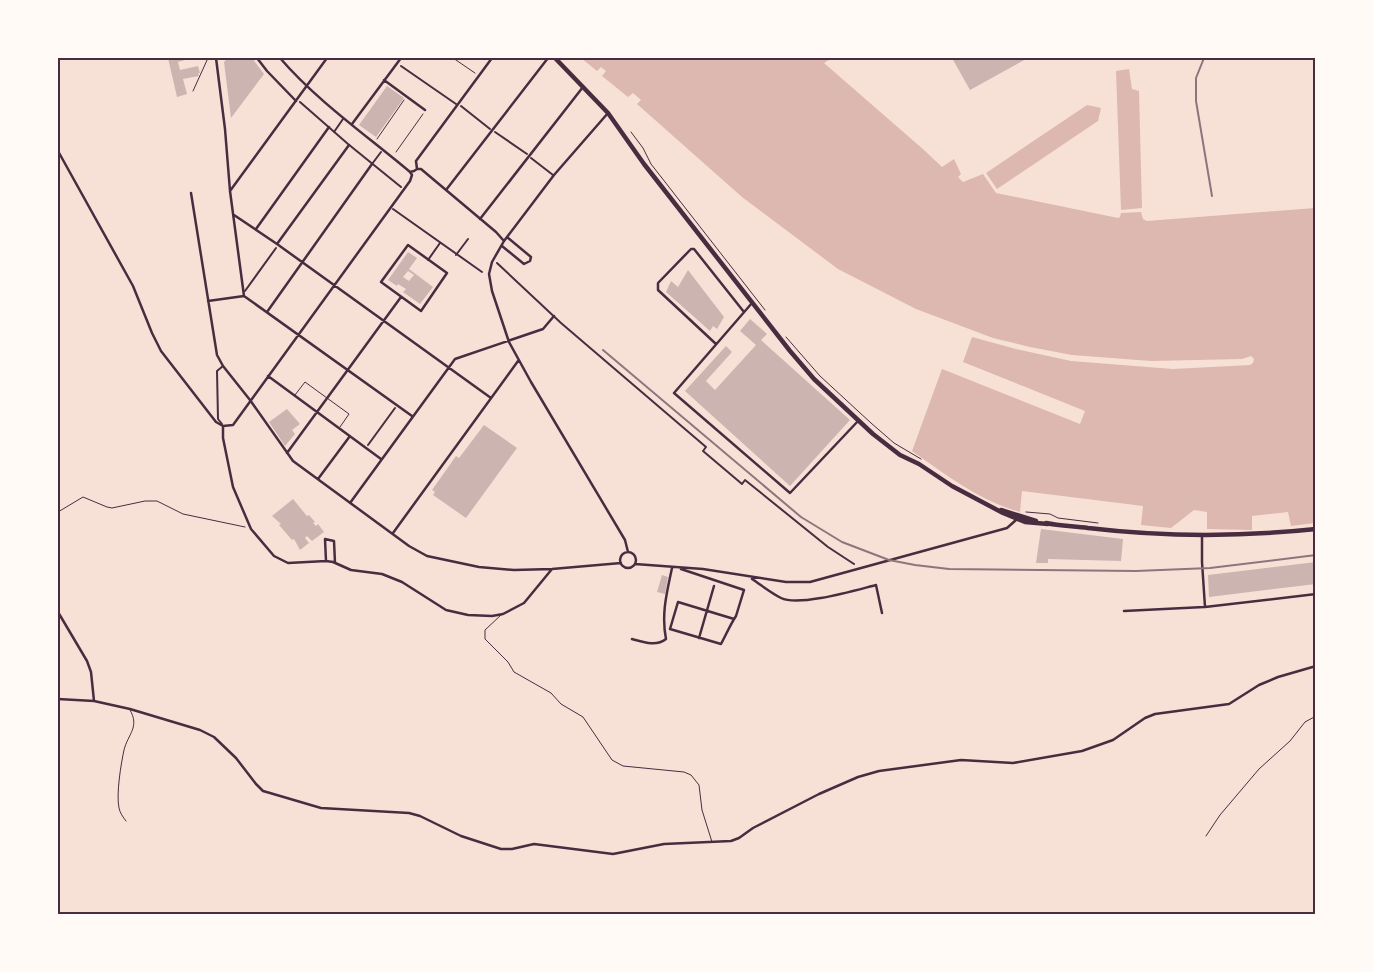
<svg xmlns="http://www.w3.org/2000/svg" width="1373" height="972" font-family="Arial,sans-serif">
	<rect width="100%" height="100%" fill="#f7e1d7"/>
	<path fill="#dcb8b0" d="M581 58H832L824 63 924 150 942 167 954 159 961 174 958 177 963 182 983 174 996 193 1118 218 1120 217 1121 213 1141 212 1143 219 1147 221 1315 208V523L1291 526 1288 512 1252 516V530L1207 529V512L1194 510 1171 528 1141 525 1143 506 1022 491 1020 512C980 501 946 475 912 451L942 369 1080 424 1085 411 963 362 972 337 1016 349 1071 361 1173 369 1250 365 1253 363 1254 359 1251 356 1242 359 1151 361 1072 355 1030 347 993 338 916 309 838 269 742 197 637 104 641 100 633 93 628 97 602 76 606 71 601 67 597 71Z
		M1129 69 1132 89 1139 91 1142 208 1121 210 1116 71Z
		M1087 105 1101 108 1098 121 997 189 986 173Z"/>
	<path fill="#ccb4b1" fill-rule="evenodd" d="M168 58H192L178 62 180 70 198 66 200 73H198L199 76 183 79 187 94 177 97Z
		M228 58H252L264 74 231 118 224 62Z
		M952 58H1028L970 90Z
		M387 86 404 98 376 137 359 125Z
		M408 252 417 258 409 269 433 287 420 304 403 292 406 289 398 284 397 286 388 280ZM408 271 414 275 409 281 403 277Z
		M688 270 724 317 717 329 713 326 710 331 666 292 671 281 678 287Z
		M750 319 767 334 761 340 850 420 790 486 685 391 726 346 732 352 706 381 715 390 756 345 740 331Z
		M287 409 300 424 292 430 295 434 285 446 269 422Z
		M484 425 517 448 466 518 433 495 435 492 432 490 456 456 459 458Z
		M293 499 307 516 309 515 315 522 313 523 316 526 318 524 324 532 312 541 307 536 305 538 309 543 300 550 294 539 292 540 279 525 281 524 272 516Z
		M1041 529 1123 539 1121 561 1048 559V563H1036Z
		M1316 562V584L1209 597 1208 575Z
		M662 575 668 577 665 594 657 592Z"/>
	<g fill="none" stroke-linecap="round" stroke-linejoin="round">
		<path stroke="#4a2c40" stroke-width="1" d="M453 58 475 73
			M631 132 643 148 651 164 765 310
			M377 139 404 100
			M396 152 423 114
			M786 337 820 376 871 423 894 443 921 459
			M58 512 83 497 107 507 112 508 145 501H157L183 514 245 527
			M1026 512 1050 514 1058 518 1098 523"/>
		<path stroke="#4a2c40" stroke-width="1" d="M193 91 208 58
			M295 395 305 382 349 414 340 427
			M501 615 485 630V639L508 662 514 672 551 693 561 704 583 717 612 760 623 766 684 772 691 775 699 785 702 810 712 842
			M126 821C123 817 120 813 119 808 116 794 121 764 124 750 128 734 140 727 130 710
			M1206 836 1220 815 1259 769 1290 741 1305 722 1316 716"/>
		<path stroke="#4a2c40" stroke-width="2" d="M401 66 456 104
			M300 102 348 144 401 187
			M461 106 490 129
			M334 132 343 119
			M495 132 527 154
			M531 158 553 175
			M372 164 381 152
			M393 209 482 272
			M456 255 468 239
			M428 260 440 243
			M497 263 561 323 706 447 703 451 742 484 745 480 828 547 854 564
			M245 291 276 248
			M222 424 218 419 217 371 223 366
			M368 445 395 408"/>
		<path stroke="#4a2c40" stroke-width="2.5" d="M216 58 225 129 230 191 244 296
			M257 58 267 71 296 101
			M280 58C317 101 366 135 410 172L414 171 417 169H421L496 232 504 241
			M384 80 425 110
			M608 113 554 175 504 241 492 262 489 274 492 291 509 342 531 382 625 540 628 552
			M352 124 401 58
			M58 151 133 286 152 333 161 351 216 422 223 426
			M417 169 416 161 492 58
			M446 190 548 58
			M230 191 327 58
			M191 193 217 355 223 366 250 400 293 461 409 546 427 556 479 567 514 570 552 569 621 563
			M234 215 277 244 491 398
			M480 219 583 87
			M256 229 329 127
			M277 244 349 145
			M408 245 447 273 421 311 381 282Z
			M502 246 524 264 530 261 531 257 507 237
			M208 301 244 296 412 416
			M752 303 674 393 790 493 859 420
			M267 312 372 164
			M716 344 658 290V283L691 249H694L744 312
			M268 376 381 459
			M223 426V438L233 487 251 529 274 556 288 563 326 561 333 562 351 570 382 574 402 582 446 610 468 615 492 616 503 614 524 603 552 569
			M223 426 233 425 410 181 412 175 410 172
			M287 453 401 297
			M318 479 350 436
			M350 503 455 359 543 329 554 316
			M393 533 518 361
			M1202 535V562L1205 607 1316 594
			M620 560a8 8 0 1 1 16 0a8 8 0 1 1-16 0Z
			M326 561 325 539 334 541 335 563
			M635 564 703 569 786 582H810L1007 528 1016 520
			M681 569 744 590 736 616C730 625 726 635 721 644L670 629 678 602 734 619
			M752 577V579C761 585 771 593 781 598 799 607 856 590 876 585L882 613
			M1124 611 1204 607
			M58 612 87 661 91 672 94 701
			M699 638 714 586
			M632 639C643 642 656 647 666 639 661 614 667 592 672 568
			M58 699 94 701 130 709 200 730 214 737 236 758 256 784 263 791 270 793 321 808 409 813 420 816 461 836 501 849H512L534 844 613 854 664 844 731 841 739 838 753 828 819 794 858 777 879 771 961 760 1013 763 1082 751 1113 740 1145 718 1155 714 1229 704 1259 685 1278 677 1316 666"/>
		<path stroke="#4a2c40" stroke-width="4.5" d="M555 58 608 113 644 164 790 351 814 379 829 393 873 434 900 455 919 464 952 486 1003 513 1025 522 1048 524
			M1001 510 1036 521
			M1046 523C1060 526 1074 526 1088 528 1164 537 1240 537 1316 529"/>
		<path stroke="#8f747c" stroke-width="2" d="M1204 58 1196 78V101L1212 196
			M603 350 801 517 842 542 889 560 915 565 949 569 1136 571 1210 568 1316 555"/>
	</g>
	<rect width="1373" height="972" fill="none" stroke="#fffaf5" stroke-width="118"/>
	<rect x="59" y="59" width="1255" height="854" fill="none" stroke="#4a2c40" stroke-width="2"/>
</svg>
